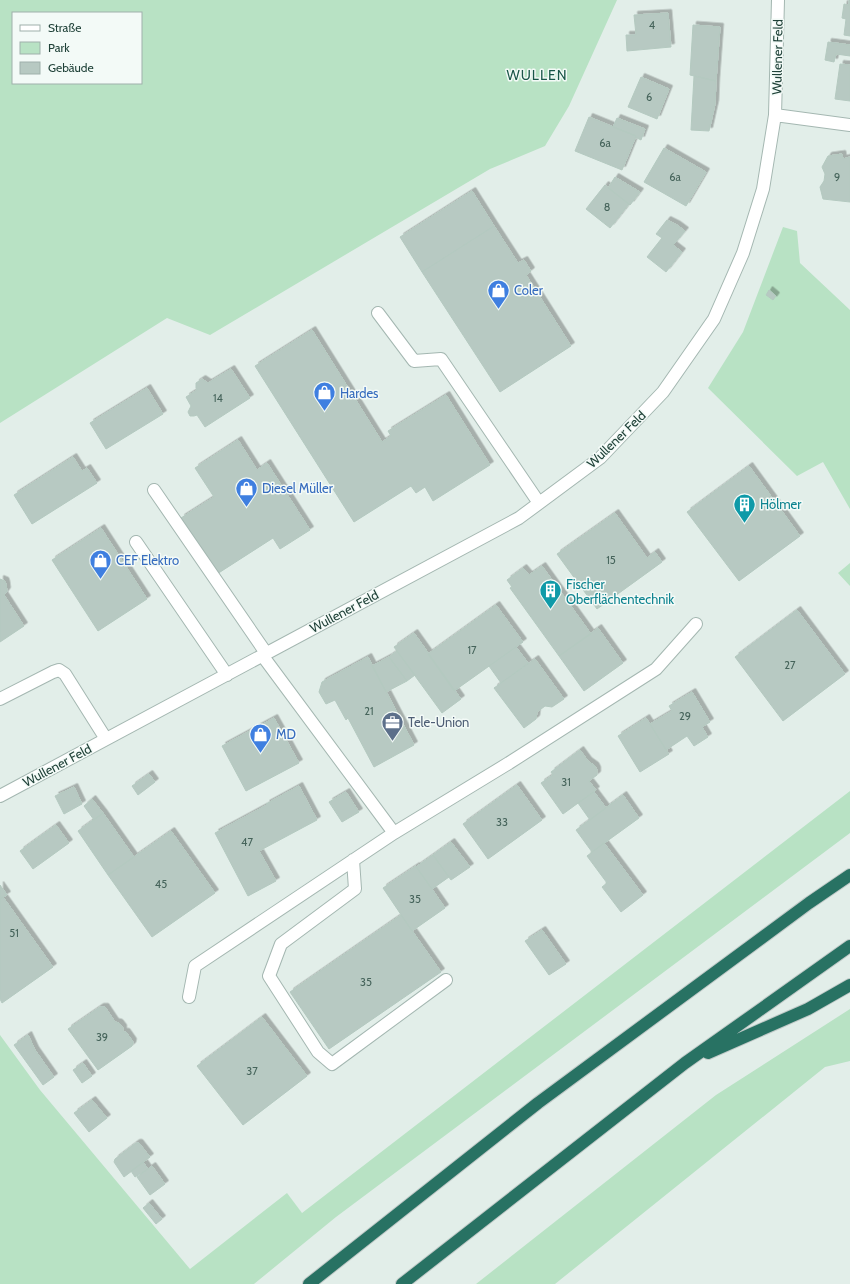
<svg xmlns="http://www.w3.org/2000/svg" width="850" height="1284" font-family="Cabin,sans-serif">
	<defs>
		<filter id="shadow"><feDropShadow dx="3.5" dy="-3.5" stdDeviation="0" flood-color="#0004"/></filter>
	</defs>
	<rect width="100%" height="100%" fill="#e2eee9"/>
	<path fill="#b8e2c4" fill-rule="evenodd" d="M0 0H617L569 106 545 146 490 169 210 335 167 318 0 423ZM13 13H141V83H13Z
		M783 227 797 231 800 263 850 310V509L823 462 797 476 708 388 743 332Z
		M850 563V586L838 573Z
		M850 791V833L336 1217 254 1284H0V1035L40 1090 190 1269 287 1193 302 1213Z
		M850 1009V1061L825 1067 555 1284H476L716 1095Z"/>
	<path fill="#b7c9c2" stroke="#b4c9c0" filter="url(#shadow)" d="M849 0H850V36L844 35 846 19 842 18 844 4 849 5Z
		M668 13 671 47 627 51 626 35H636L634 15Z
		M693 25 720 27 716 81 690 75Z
		M828 42 850 45V56L836 54 834 62 825 60Z
		M840 64 850 65V101L835 99Z
		M694 76 716 81 715 104 709 131 691 130Z
		M641 77 669 89 657 119 628 107Z
		M589 117 636 136 622 170 575 151Z
		M617 118 645 129 641 140 635 137 636 136 613 127Z
		M664 148 706 172 686 206 644 182Z
		M842 154 843 159 850 157V202L823 199 820 187 824 181 825 174 822 167 828 156Z
		M615 177 640 192 630 205 608 188Z
		M605 185 629 204 610 228 586 209Z
		M472 191 494 226 422 272 400 237Z
		M667 220 677 225 685 231 673 245 682 252 666 272 647 257 662 238 656 234Z
		M494 226 518 263 524 260 531 271 526 275 571 346 500 392 422 272Z
		M769 290 776 296 773 300 766 295Z
		M312 330 382 442 391 436 388 431 446 395 490 465 433 501 425 487 416 493 411 486 354 522 255 366Z
		M231 369 250 398 205 427 197 415 194 416H190L188 412 191 406 186 397 197 390 196 388V383L202 379 208 383Z
		M147 388 163 414 106 449 90 423Z
		M238 440 257 470 267 463 310 530 280 549 273 538 217 574 181 518 214 497 195 468Z
		M73 457 82 471 87 468 97 483 32 524 14 495Z
		M749 466 800 536 739 581 687 512Z
		M615 513 647 558 655 552 662 562 597 609 557 554Z
		M101 528 147 599 98 631 52 560Z
		M542 566 591 634 559 656 510 588 512 587 507 580 523 568 529 575Z
		M0 579 5 581 6 584 7 591 4 595 24 626 0 642Z
		M496 605 523 642 454 691 428 654Z
		M797 610 845 674 783 721 735 657Z
		M598 628 623 663 584 691 559 656Z
		M414 633 461 699 442 713 394 647Z
		M516 647 528 663 501 683 489 666Z
		M397 651 415 675 407 681 389 657Z
		M368 657 414 745 374 767 348 718 346 720 335 700 326 704 319 692 322 682Z
		M389 657 407 681 386 692 372 666Z
		M535 659 564 699 552 707 545 706 537 712 536 719 524 728 494 688Z
		M692 692 710 722 702 727 708 737 694 746 687 736 666 750 650 724 672 711 669 706Z
		M274 718 299 763 246 791 222 746Z
		M646 718 669 754 640 772 618 736Z
		M580 750 588 761 595 766 597 770V775L589 781 596 790 563 814 541 783 553 775 551 772Z
		M149 774 155 782 138 795 132 786Z
		M517 785 542 820 488 859 463 824Z
		M299 786 317 820 259 851 276 881 248 896 215 833 267 805 266 804Z
		M74 787 82 804 64 814 55 796Z
		M346 792 359 812 342 822 329 802Z
		M594 792 606 808 590 820 578 803Z
		M623 795 639 818 592 852 576 830Z
		M92 799 103 813 94 820 84 806Z
		M103 813 134 857 108 875 78 831Z
		M56 825 69 843 33 869 20 851Z
		M171 831 215 893 152 937 108 875Z
		M451 842 470 867 451 880 433 855Z
		M604 843 643 895 621 912 602 887 607 883 587 856Z
		M433 855 449 877 432 889 416 867Z
		M416 866 445 908 412 931 383 888Z
		M0 885 7 895 0 899Z
		M3 897 53 967 2 1003 0 999V899Z
		M401 915 441 972 329 1049 290 992Z
		M542 930 566 964 549 975 525 941Z
		M100 1007H105L115 1022 119 1023 123 1028V1032H126L133 1042 132 1046 98 1070 68 1029Z
		M262 1017 307 1076 243 1125 197 1066Z
		M28 1035 35 1050 54 1077 43 1085 14 1045Z
		M83 1063 92 1076 82 1083 73 1070Z
		M92 1100 107 1118 89 1132 74 1113Z
		M136 1143H139L150 1157 124 1177 114 1162 115 1159Z
		M143 1162 148 1169 135 1177 131 1171Z
		M152 1166 165 1184 150 1195 137 1177Z
		M149 1203 162 1219 156 1224 143 1208Z"/>
	<g fill="none" stroke-linecap="round" stroke-linejoin="round">
		<defs>
			<path id="minor" d="M775 115 850 125
				M378 313 414 361 441 359 539 503
				M154 490 266 653
				M136 542 227 675
				M0 699 53 672 59 670 65 674 106 739
				M0 796 519 518 600 458 663 392 714 319 743 253 763 189 775 115 778 0
				M394 833 509 763 656 669 696 624
				M353 860 355 889 281 944 269 976 318 1052 332 1064 446 980
				M189 997 195 966 394 833 262 655"/>
			<path id="highway" d="M708 1053 808 1009 850 985
				M309 1284 538 1103 809 903 850 875
				M402 1284 685 1063 850 946"/>
		</defs>
		<use href="#minor" stroke="#a4b7b1" stroke-width="14"/>
		<use href="#highway" stroke="#c1cac8" stroke-width="14"/>
		<use href="#minor" stroke="#fff" stroke-width="12"/>
		<use href="#highway" stroke="#287263" stroke-width="12"/>
	</g>
	<defs>
		<symbol id="shop-pin" viewBox="-11 -11 22 30"><path d="M0 17L-7.5 6A9.5 9.5 0 1 1 7.5 6Z" fill="#3f7fe0" stroke="#f3faf7"/><path d="M-5-2.5h2.3a2.7 3.5 0 0 1 5.4 0H5L5.5 6h-11ZM-1.5-2.5h3a1.5 2.3 0 0 0-3 0Z" fill="#fff"/></symbol>
		<symbol id="building-pin" viewBox="-11 -11 22 30"><path d="M0 17L-7.5 6A9.5 9.5 0 1 1 7.5 6Z" fill="#0f9aa8" stroke="#f3faf7"/><path d="M-4-6H4V6H1V3H-1V6H-4ZM-2.5-4.3h1.7v1.8h-1.7ZM.8-4.3h1.7v1.8H.8ZM-2.5-1h1.7V.8h-1.7ZM.8-1h1.7V.8H.8Z" fill="#fff"/></symbol>
		<symbol id="office-pin" viewBox="-11 -11 22 30"><path d="M0 17L-7.5 6A9.5 9.5 0 1 1 7.5 6Z" fill="#5c6f8a" stroke="#f3faf7"/><path d="M-6-3h4V-5.5h4V-3h4V5H-6ZM-1-4.5V-3h2v-1.5ZM-6 0V1H6V0Z" fill="#fff"/></symbol>
	</defs>
	<g fill-rule="evenodd">
		<use href="#shop-pin" x="486" y="278" width="25" height="34"/>
		<use href="#shop-pin" x="312" y="380" width="25" height="34"/>
		<use href="#shop-pin" x="234" y="476" width="25" height="34"/>
		<use href="#building-pin" x="732" y="492" width="25" height="34"/>
		<use href="#shop-pin" x="88" y="548" width="25" height="34"/>
		<use href="#building-pin" x="538" y="578" width="25" height="34"/>
		<use href="#office-pin" x="380" y="710" width="25" height="34"/>
		<use href="#shop-pin" x="248" y="722" width="25" height="34"/>
	</g>
	<g text-anchor="middle" stroke-width="3" stroke-linejoin="round" paint-order="stroke">
		<g font-size="11" fill="#46645b">
			<text x="652" y="29">4</text>
			<text x="649" y="101">6</text>
			<text x="605" y="147">6a</text>
			<text x="675" y="181">6a</text>
			<text x="837" y="181">9</text>
			<text x="607" y="211">8</text>
			<text x="218" y="402">14</text>
			<text x="611" y="564">15</text>
			<text x="472" y="654">17</text>
			<text x="790" y="669">27</text>
			<text x="369" y="715">21</text>
			<text x="685" y="720">29</text>
			<text x="566" y="786">31</text>
			<text x="502" y="826">33</text>
			<text x="247" y="846">47</text>
			<text x="161" y="888">45</text>
			<text x="415" y="903">35</text>
			<text x="14" y="937">51</text>
			<text x="366" y="986">35</text>
			<text x="102" y="1041">39</text>
			<text x="252" y="1075">37</text>
		</g>
		<g font-size="13" fill="#204239" stroke="#f3faf7">
			<text transform="translate(777 57) rotate(-89)" y="5">Wullener Feld</text>
			<text transform="translate(616 439) rotate(-44)" y="5">Wullener Feld</text>
			<text transform="translate(344 611) rotate(-28)" y="5">Wullener Feld</text>
			<text transform="translate(57 765) rotate(-28)" y="5">Wullener Feld</text>
		</g>
		<g font-size="13" fill="#366cbe" stroke="#f3faf7" text-anchor="start">
			<text x="514" y="295">Coler</text>
			<text x="340" y="398">Hardes</text>
			<text x="262" y="493">Diesel Müller</text>
			<text x="116" y="565">CEF Elektro</text>
			<text x="276" y="739">MD</text>
		</g>
		<g font-size="13" fill="#0d838f" stroke="#f3faf7" text-anchor="start">
			<text x="760" y="509">Hölmer</text>
			<text x="566" y="589">Fischer<tspan x="566" dy="15">Oberflächentechnik</tspan></text>
		</g>
		<g font-size="13" fill="#4e5e75" stroke="#f3faf7" text-anchor="start">
			<text x="408" y="727">Tele-Union</text>
		</g>
		<g font-size="14" letter-spacing="1" fill="#195648" stroke="#f3faf7">
			<text x="537" y="80">WULLEN</text>
		</g>
	</g>
	<rect x="12" y="12" width="130" height="72" fill="#f3faf7" stroke="#9fb0ab"/>
	<rect x="20" y="25" width="20" height="6" fill="#ffffff" stroke="#9fb0ab"/>
	<text x="48" y="32" font-size="12" fill="#204239">Straße</text>
	<rect x="20" y="42" width="20" height="12" fill="#b8e2c4" stroke="#9fb0ab"/>
	<text x="48" y="52" font-size="12" fill="#204239">Park</text>
	<rect x="20" y="62" width="20" height="12" fill="#b7c9c2" stroke="#9fb0ab"/>
	<text x="48" y="72" font-size="12" fill="#204239">Gebäude</text>
</svg>
